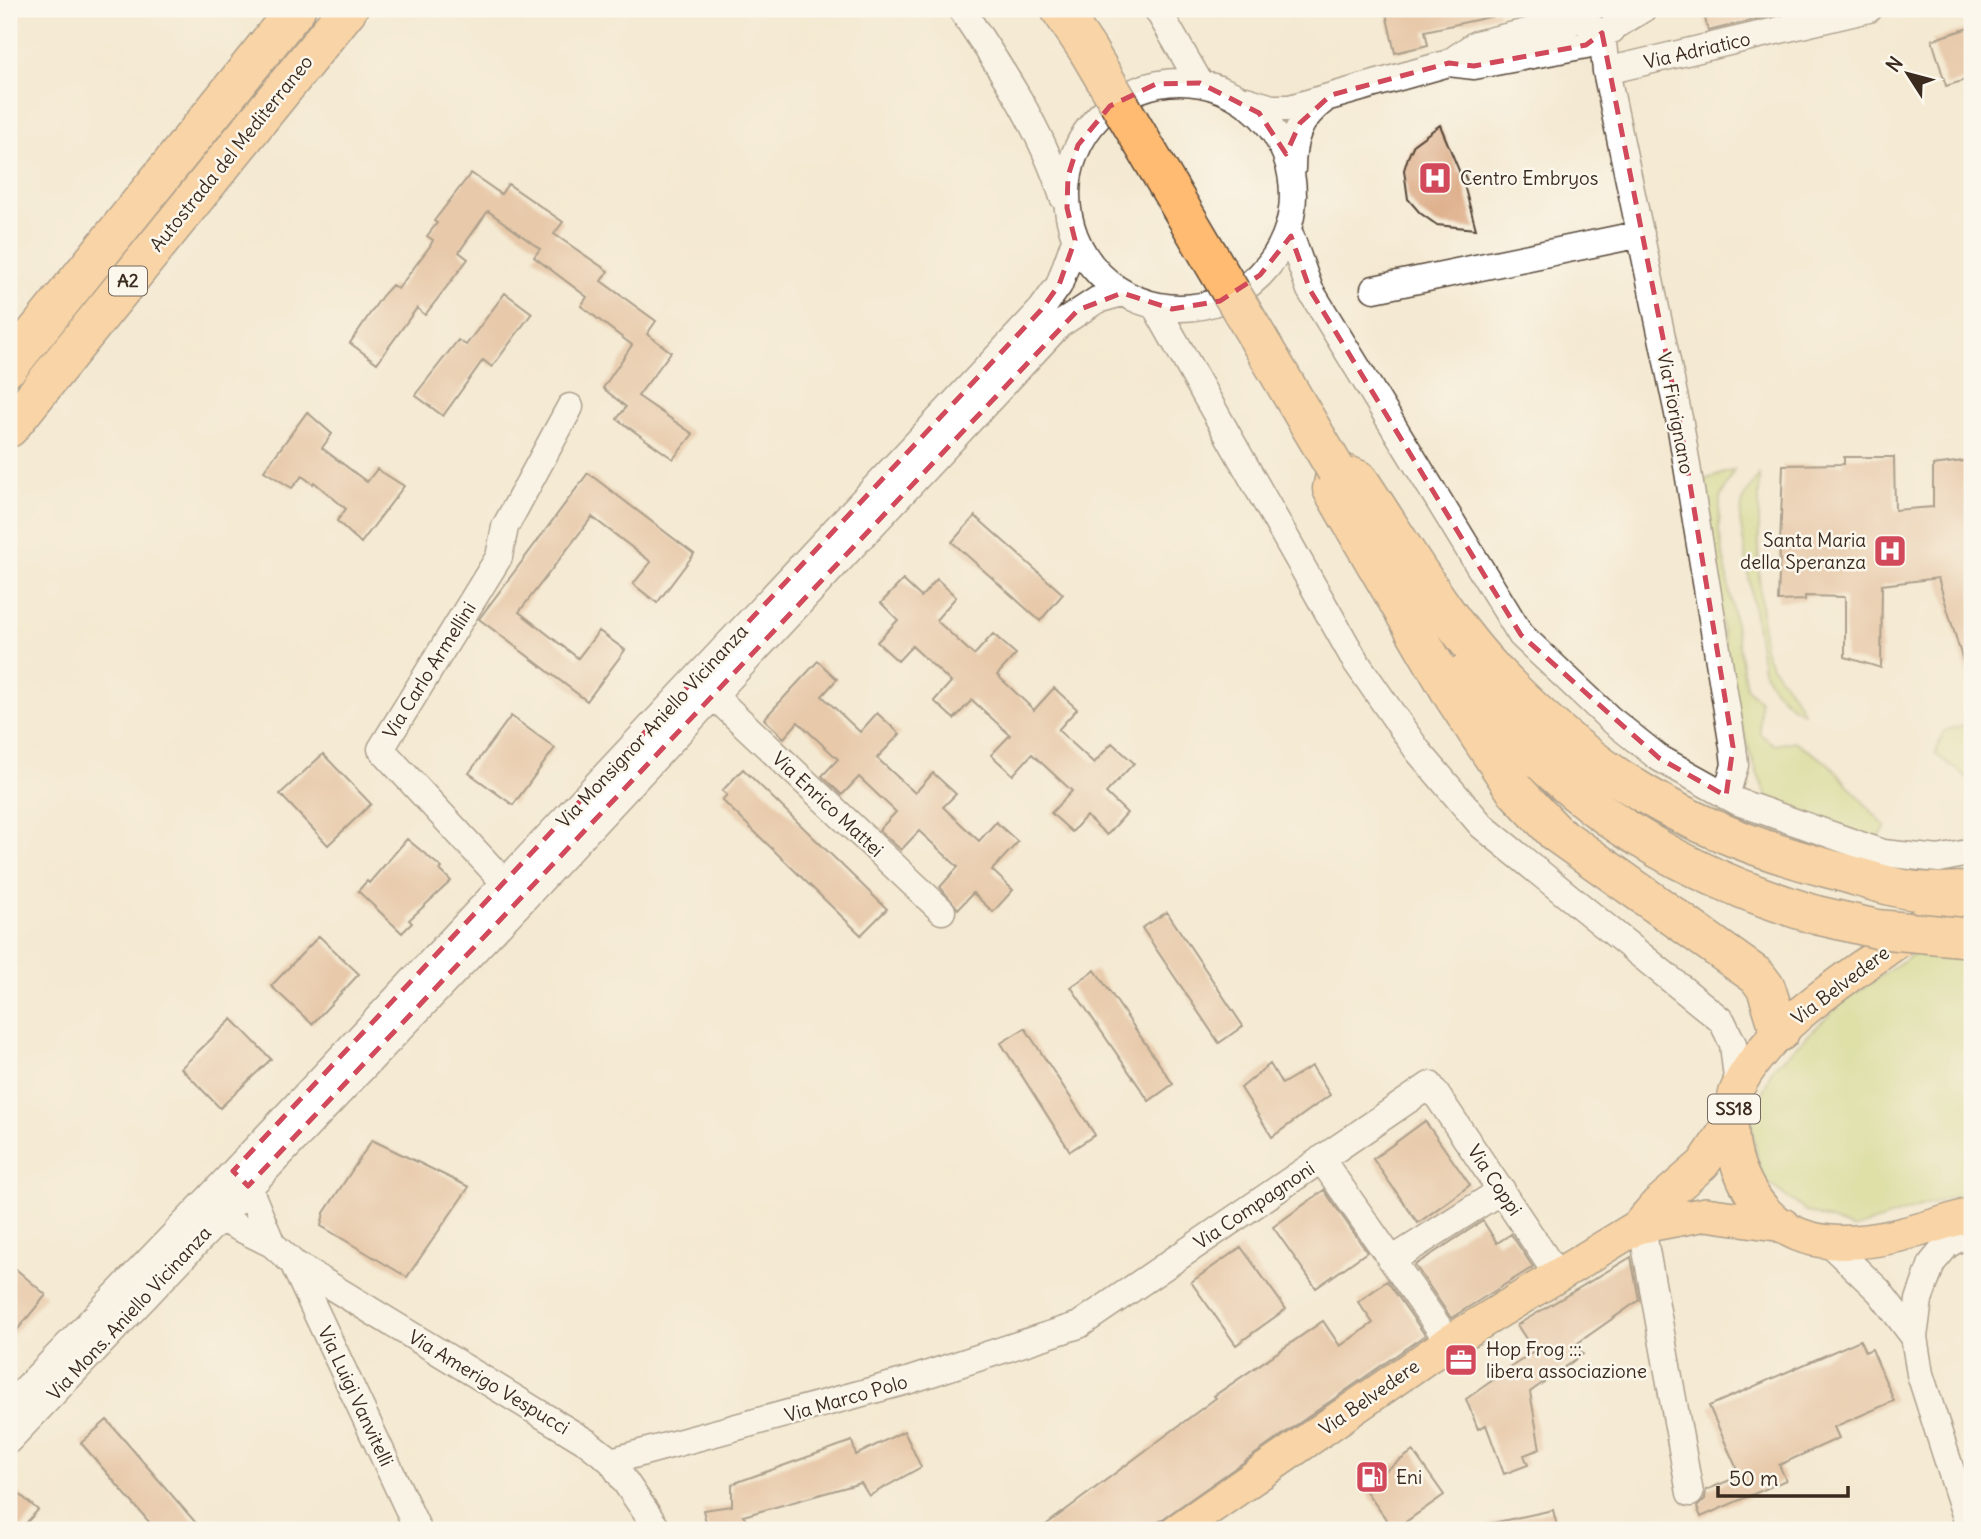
<svg xmlns="http://www.w3.org/2000/svg" width="1981" height="1539" font-family="Delius,sans-serif">
	<rect width="100%" height="100%" fill="#fbf7ec"/>
	<filter id="ink" filterUnits="userSpaceOnUse"><feTurbulence type="fractalNoise" baseFrequency=".0143" numOctaves="2"/><feDisplacementMap in="SourceGraphic" scale="14" xChannelSelector="R" yChannelSelector="G"/><feConvolveMatrix kernelMatrix="1 2 1 2 8 2 1 2 1" color-interpolation-filters="sRGB"/></filter>
	<filter id="wash" filterUnits="userSpaceOnUse"><feTurbulence type="fractalNoise" baseFrequency=".00686" numOctaves="4" result="noise"/><feDisplacementMap in="SourceGraphic" scale="28" xChannelSelector="R" yChannelSelector="G"/><feGaussianBlur stdDeviation="1.57" result="paint"/><feColorMatrix in="noise" values="0 0 0 0 0 0 0 0 0 0 0 0 0 0 0 0 0 1.4 0 .05"/><feComposite in="paint" operator="in"/></filter>
	<g filter="url(#wash)">
		<rect width="100%" height="100%" fill="#f4e9d2"/>
		<path fill="#c3d477" stroke="#7f7f4a" stroke-width="2" d="M1734 470 1720 498 1719 531 1746 687 1760 701V734L1775 745 1794 741 1829 764 1886 827 1877 840 1768 798C1725 709 1717 580 1701 481Z
			M1759 475V572L1764 647C1770 673 1794 688 1803 712L1791 706 1774 689 1763 670 1740 519 1743 499Z
			M1972 722V781L1935 754 1944 731Z
			M1972 914V1190L1854 1229 1806 1211 1761 1178 1751 1123 1772 1069 1843 1002Z"/>
		<g id="blocks">
			<path fill="#d9a37a" d="M1385 9H1498L1499 15 1425 31 1428 45 1395 53Z
				M1703 9H1773L1774 15 1708 31Z
				M1972 27V78L1946 86 1932 40Z
				M1440 125 1460 173 1463 172 1468 183 1464 185 1476 229 1437 225 1420 213 1408 199 1404 170 1408 157 1414 144Z
				M471 173 501 194 508 184 563 222 554 234 608 271 601 281 656 321 647 334 671 352 638 396 693 434 673 459 617 419 626 407 603 388 632 345 581 306 587 297 534 257 540 249 488 211 459 252 468 259 425 315 417 308 377 363 350 343 382 296 392 285 398 289 430 246 433 240 427 236 437 223 434 221Z
				M505 293 532 313 492 367 483 360 443 416 415 395 458 340 466 345Z
				M307 412 332 434 322 448 367 482 377 469 404 486 361 543 337 521 346 509 314 482 313 484 302 476 292 488 264 471Z
				M1844 457H1894L1895 510 1933 507V465L1972 460V680L1969 681 1938 578 1882 585 1881 668 1845 657V597L1805 596V600L1778 601 1783 465 1844 464Z
				M588 473 694 554 657 603 633 584 651 562 592 517 519 612 578 658 599 631 625 650 587 701 479 619Z
				M975 516 1063 594 1040 621 952 542Z
				M937 579 956 597 936 620 974 655 993 634 1016 654 997 675 1034 710 1054 688 1077 709 1058 730 1094 763 1112 743 1134 763 1106 793 1127 813 1107 835 1086 816 1072 832 1051 813 1072 791 1032 754 1013 775 991 755 1010 735 972 700 954 719 934 701 951 682 912 646 898 661 877 642 898 620 881 603 903 580 921 597Z
				M818 661 837 679 822 696 860 732 877 713 900 734 877 758 915 793 933 773 956 794 943 807 979 841 996 822 1018 842 992 870 1013 890 993 912 973 893 958 909 940 887 958 867 919 831 901 850 879 830 896 812 859 777 842 795 822 776 838 759 798 722 784 738 764 719Z
				M511 716 555 748 513 805 469 773Z
				M323 754 371 804 328 845 280 794Z
				M743 769 887 909 861 935 722 800 727 795 722 791Z
				M407 839 442 868 440 870 451 881 409 920 412 923 402 933 358 891 367 881 369 883Z
				M1167 912 1243 1026 1219 1043 1142 928Z
				M319 936 359 974 312 1024 271 986Z
				M1095 970 1173 1084 1149 1101 1071 987Z
				M232 1019 271 1059 220 1108 181 1068Z
				M1025 1028 1095 1135 1070 1151 1001 1043Z
				M1270 1064 1282 1084 1312 1066 1330 1095 1272 1137 1241 1088Z
				M1425 1121 1470 1185 1418 1223 1373 1159Z
				M372 1140 469 1187 407 1277 321 1226 324 1213Z
				M1324 1190 1367 1252 1316 1288 1273 1227Z
				M1483 1221 1497 1243 1511 1234 1533 1267 1451 1318 1415 1265Z
				M1241 1247 1286 1309 1236 1345 1191 1282Z
				M1631 1257 1639 1300 1575 1345 1583 1354 1530 1392 1540 1449 1524 1455 1528 1465 1504 1474 1486 1425 1478 1429 1466 1399 1534 1351 1517 1325Z
				M9 1263 46 1295 9 1340Z
				M1387 1281 1425 1335 1147 1530H1039L1216 1398 1214 1396 1323 1321 1340 1346 1373 1323 1358 1302Z
				M1860 1340 1865 1352 1872 1349 1894 1401 1834 1427 1839 1438 1779 1465 1786 1480 1701 1517 1697 1507 1705 1499 1706 1490 1740 1476 1709 1406Z
				M107 1420 202 1530H156L81 1443Z
				M904 1431 921 1467 869 1496 861 1483 743 1516 754 1530H708L703 1510 732 1506V1484L852 1441 856 1455Z
				M1413 1451 1444 1495 1394 1530 1363 1487Z
				M9 1485 38 1510 20 1530H9Z
				M1553 1510 1558 1530H1489L1488 1524Z"/>
		</g>
	</g>
	<g filter="url(#ink)">
		<use href="#blocks" fill-opacity="0" stroke="#574739" stroke-width="2"/>
		<g fill="none" stroke-linecap="round" stroke-linejoin="round">
			<defs>
				<path id="minor" d="M961 9C1001 68 1041 128 1063 197
					M1157 9 1200 83
					M1588 24 1597 32 1612 30 1617 21 1615 9
					M1615 26 1643 9
					M1602 33 1606 71 1680 423 1733 747 1735 765 1726 796
					M1449 63 1476 44 1570 22 1586 15
					M1606 71 1869 9
					M1067 195a113 113 0 1 1 226 0a113 113 0 1 1-226 0Z
					M1246 100 1272 108H1290L1449 63 1474 66 1586 45 1602 33
					M1292 169C1292 138 1299 119 1324 100
					M1288 229 1310 290 1521 635 1609 718 1659 758 1738 802 1883 853 1939 859 1972 852
					M1374 289 1641 234
					M1155 306 1356 662 1418 751 1482 826 1722 1021 1733 1044 1738 1087
					M714 696 942 911
					M516 895 381 749 499 557 505 527 570 407
					M1321 1159 1449 1342
					M237 1175 248 1186 272 1244 293 1263 588 1443 611 1461 658 1530
					M210 1203 219 1218 272 1244
					M1637 1227 1644 1239 1690 1493
					M1831 1245 1879 1291 1914 1337
					M1392 1260 1502 1190
					M293 1263 418 1530
					M9 1406 208 1199 1041 310 1059 285 1075 240
					M9 1440 522 901 1059 325 1097 300 1122 293
					M611 1461 907 1381 1079 1325 1430 1085 1558 1276
					M1970 1530 1920 1374 1914 1337 1919 1300 1932 1263 1947 1245 1972 1231"/>
				<path id="major" d="M1972 890C1945 906 1920 926 1894 944 1841 982 1770 1026 1739 1085 1727 1107 1731 1147 1739 1168 1782 1279 1888 1240 1972 1214
					M1637 1227 1706 1214 1783 1225
					M1178 1530 1449 1342 1637 1227 1657 1204 1703 1164 1732 1121"/>
				<path id="highway" d="M1060 9 1087 49
					M9 366 296 9
					M9 428 348 9
					M1336 470 1359 480C1400 541 1443 617 1493 670 1592 775 1690 832 1830 869 1858 876 1888 888 1917 891 1934 893 1952 891 1970 891
					M1336 470 1332 489 1453 696 1515 790 1556 833 1757 976 1766 988 1780 1032
					M1464 674C1559 800 1665 869 1816 915"/>
			</defs>
			<use href="#minor" stroke="#574739" stroke-width="29"/>
			<use href="#major" stroke="#574739" stroke-width="36"/>
			<use href="#highway" stroke="#574739" stroke-width="41"/>
			<use href="#minor" stroke="#fff" stroke-width="26"/>
			<use href="#major" stroke="#ffbb71" stroke-width="33"/>
			<use href="#highway" stroke="#ffbb71" stroke-width="38"/>
			<defs>
				<path id="highway-bridge" d="M1087 49 1336 470
					M1816 915 1877 929 1972 938"/>
			</defs>
			<use href="#highway-bridge" stroke="#574739" stroke-width="41" stroke-linecap="butt"/>
			<use href="#highway-bridge" stroke="#ffbb71" stroke-width="38"/>
		</g>
	</g>
	<path d="M0 0H1981V1539H0ZM1602 33 1680 423 1733 747 1726 796 1659 758 1521 635 1310 290 1291 236 1260 275 1220 301 1172 309 1122 293 1078 310 248 1186 233 1171 1041 310 1059 285 1075 240 1067 208 1068 176 1078 145 1110 106 1156 84 1200 83 1259 113 1286 154 1300 123 1331 95 1449 63 1474 66 1586 45Z" fill="#f4e9d2" fill-opacity=".55" fill-rule="evenodd"/>
	<path fill="none" stroke="#d1495b" stroke-width="5" stroke-dasharray="14 9" stroke-linejoin="round" d="M1602 33 1680 423 1733 747 1726 796 1659 758 1521 635 1310 290 1291 236 1260 275 1220 301 1172 309 1122 293 1078 310 248 1186 233 1171 1041 310 1059 285 1075 240 1067 208 1068 176 1078 145 1110 106 1156 84 1200 83 1259 113 1286 154 1300 123 1331 95 1449 63 1474 66 1586 45Z"/>
	<defs>
		<symbol id="hospital-square" viewBox="-11 -11 22 22"><rect x="-9" y="-9" width="18" height="18" rx="4" fill="#d1495b" stroke="#fbf7ec"/><path d="M-5-5h3v3.5h4V-5h3V5h-3V1.5h-4V5h-3Z" fill="#fff"/></symbol>
		<symbol id="office-square" viewBox="-11 -11 22 22"><rect x="-9" y="-9" width="18" height="18" rx="4" fill="#d1495b" stroke="#fbf7ec"/><path d="M-6-3h4V-5.5h4V-3h4V5H-6ZM-1-4.5V-3h2v-1.5ZM-6 0V1H6V0Z" fill="#fff"/></symbol>
		<symbol id="fuel-square" viewBox="-11 -11 22 22"><rect x="-9" y="-9" width="18" height="18" rx="4" fill="#d1495b" stroke="#fbf7ec"/><path d="M-5.5-6h7V0h2V4h1.3V-2.5L3-4.5l.8-.8L6-3V5H2.5V1h-1V6h-7ZM-4.2-4.7v3.2H.2V-4.7Z" fill="#fff"/></symbol>
	</defs>
	<g fill-rule="evenodd">
		<use href="#hospital-square" x="1416" y="159" width="38" height="38"/>
		<use href="#hospital-square" x="1871" y="532" width="38" height="38"/>
		<use href="#office-square" x="1442" y="1341" width="38" height="38"/>
		<use href="#fuel-square" x="1353" y="1458" width="38" height="38"/>
	</g>
	<g text-anchor="middle" stroke-width="5" stroke-linejoin="round" paint-order="stroke">
		<g fill="#fbf7ec" stroke="#75685c" stroke-width="2">
			<rect x="109" y="266.5" width="38" height="29" rx="5"/>
			<rect x="1708" y="1094.5" width="52" height="29" rx="5"/>
		</g>
		<g font-size="18" font-weight="bold" fill="#3b2a1e">
			<text x="128" y="287">A2</text>
			<text x="1734" y="1115">SS18</text>
		</g>
		<g font-size="19" fill="#3b2a1e" stroke="#fbf7ec">
			<text transform="translate(1697 50) rotate(-13)" y="7">Via Adriatico</text>
			<text transform="translate(231 153) rotate(-51)" y="7">Autostrada del Mediterraneo</text>
			<text transform="translate(1676 413) rotate(79)" y="7">Via Fiorignano</text>
			<text transform="translate(429 670) rotate(-58)" y="7">Via Carlo Armellini</text>
			<text transform="translate(652 726) rotate(-47)" y="7">Via Monsignor Aniello Vicinanza</text>
			<text transform="translate(828 804) rotate(43)" y="7">Via Enrico Mattei</text>
			<text transform="translate(1840 985) rotate(-37)" y="7">Via Belvedere</text>
			<text transform="translate(1495 1180) rotate(56)" y="7">Via Coppi</text>
			<text transform="translate(1254 1205) rotate(-34)" y="7">Via Compagnoni</text>
			<text transform="translate(129 1313) rotate(-47)" y="7">Via Mons. Aniello Vicinanza</text>
			<text transform="translate(489 1382) rotate(31)" y="7">Via Amerigo Vespucci</text>
			<text transform="translate(356 1396) rotate(65)" y="7">Via Luigi Vanvitelli</text>
			<text transform="translate(1369 1397) rotate(-35)" y="7">Via Belvedere</text>
			<text transform="translate(846 1398) rotate(-16)" y="7">Via Marco Polo</text>
		</g>
		<g font-size="19" fill="#3b2a1e" stroke="#fbf7ec" text-anchor="start">
			<text x="1460" y="185">Centro Embryos</text>
			<text x="1866" y="547" text-anchor="end">Santa Maria<tspan x="1866" dy="22">della Speranza</tspan></text>
			<text x="1486" y="1356">Hop Frog :::<tspan x="1486" dy="22">libera associazione</tspan></text>
			<text x="1396" y="1484">Eni</text>
		</g>
	</g>
	<rect width="1981" height="1539" fill="none" stroke="#fbf7ec" stroke-width="35"/>
	<g transform="translate(1908 74) rotate(306)" stroke="#fbf7ec" stroke-width="5" paint-order="stroke">
	<path d="M0-5L12 26L0 18L-12 26Z" fill="#3b2a1e"/>
	<text y="-10" font-size="19" font-weight="bold" text-anchor="middle" fill="#3b2a1e">N</text>
	</g>
	<path d="M1718 1486v10h130v-10" fill="none" stroke="#3b2a1e" stroke-width="3.5"/>
	<text x="1729" y="1486" font-size="21" fill="#3b2a1e" stroke="#fbf7ec" stroke-width="5" paint-order="stroke">50 m</text>
</svg>
